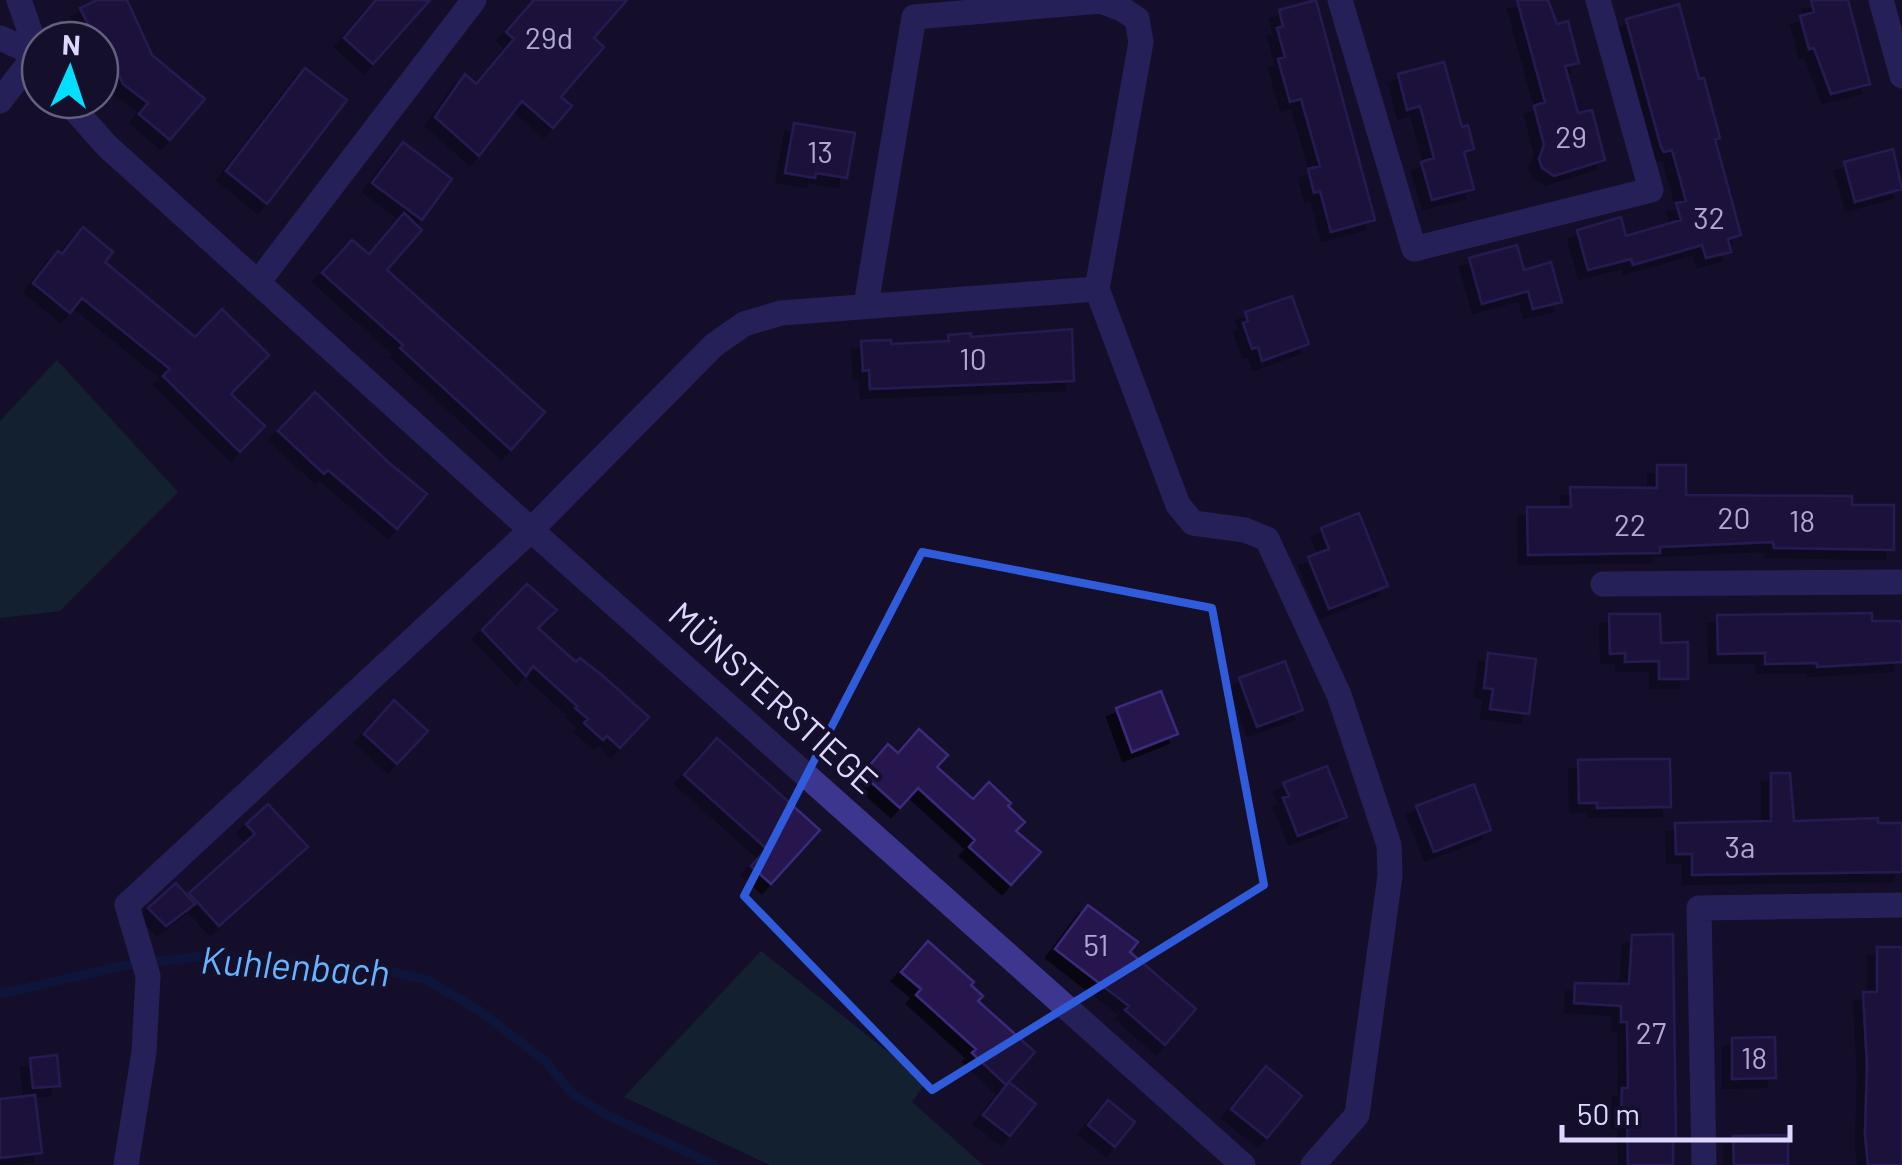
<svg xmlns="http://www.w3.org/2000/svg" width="1902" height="1165" font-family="Barlow,sans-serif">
	<defs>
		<filter id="shadow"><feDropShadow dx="-9" dy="9" stdDeviation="0" flood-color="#0009"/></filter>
	</defs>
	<rect width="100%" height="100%" fill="#140f2b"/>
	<path fill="#113635" d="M57 360 178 492 60 611 0 618V421Z
		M761 951 926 1082 912 1102 983 1165H770L624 1097Z"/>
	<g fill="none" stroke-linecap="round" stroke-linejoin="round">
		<path stroke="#061e4c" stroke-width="9" d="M0 994 121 966 212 955 376 968 427 980 480 1011 545 1061 573 1094 603 1113 715 1165"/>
	</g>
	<path fill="#25194d" stroke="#3c297b" stroke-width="2.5" filter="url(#shadow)" d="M97 0H127L152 55 205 99 170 140 139 114 148 103 123 84 110 54 104 57 100 40H96L80 8Z
		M376 0H430L373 64 344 38Z
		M534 0H627L594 38 604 47 561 97 572 106 553 128 522 101 479 156 435 117 465 74 476 84 514 39 506 32Z
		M1316 0 1375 220 1331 232 1320 191 1314 193 1308 169 1320 166 1301 99 1290 102 1278 59 1285 57 1277 28 1283 26 1279 10Z
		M1517 0H1548L1557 24 1568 21 1579 63 1565 66 1578 113 1592 110 1605 160 1554 176 1542 168 1539 159 1544 145 1534 106 1545 102Z
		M1811 0H1848L1870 84 1831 94 1814 48 1809 49 1800 16 1814 12Z
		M1679 4 1699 79 1704 78 1720 138 1715 139 1741 235 1728 239 1731 252 1706 258 1702 245 1633 265 1631 259 1588 270 1577 230 1621 217 1626 236 1681 220 1676 203 1686 201 1672 150 1664 152 1661 147 1626 19Z
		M1444 62 1462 127 1468 125 1474 149 1464 152 1474 189 1432 200 1421 162 1434 158 1420 106 1407 110 1398 74Z
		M305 68 347 100 267 204 226 171Z
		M794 123 855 133 847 178 816 173 815 178 785 173Z
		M403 142 452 179 422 220 372 183Z
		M1893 149 1902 189 1855 202 1844 162Z
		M404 213 422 230 387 270 545 412 511 450 400 348 403 345 322 273 352 240 369 254Z
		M83 227 113 252 105 262 195 337 222 309 269 355 231 394 265 426 240 452 163 376 170 369 82 298 70 313 33 283 58 251 62 254Z
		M1517 245 1524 270 1551 262 1562 302 1533 309 1528 291 1482 304 1469 258Z
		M1292 296 1309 344 1262 361 1258 347 1252 349 1243 323 1248 321 1245 312Z
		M1072 329 1074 381 870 389 869 370 863 371 861 341 891 340V344L949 341 948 335 971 333V337Z
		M315 392 389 463 427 494 397 529 328 470 324 474 278 431Z
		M1657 465H1686V495L1852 496V505H1894V550L1774 548 1773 542 1660 547V553L1528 555 1527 507H1571L1570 487 1657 488Z
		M1359 513 1388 586 1329 609 1308 557 1329 549 1321 528Z
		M527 584 557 610 538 628 576 662 580 658 603 676 649 717 620 748 607 736 603 740 584 723 588 719 575 708 577 706 533 666 526 676 482 630Z
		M1872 613V621H1902V662L1817 667V663L1765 664V653L1718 654 1717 615Z
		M1609 614H1660L1661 643 1688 642V679H1659V661L1625 662V653L1610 654Z
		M1488 653 1536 659 1529 714 1490 709 1493 689 1484 688Z
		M1285 661 1303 710 1257 727 1239 678Z
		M1161 691 1178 734 1132 752 1116 708Z
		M394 700 428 731 397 764 364 734Z
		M919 729 948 755 937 767 973 799 989 782 1011 803 1008 806 1025 822 1016 831 1041 852 1011 885 969 847 975 840 918 788 900 808 862 774 888 744 898 753Z
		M717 738 820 830 771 884 751 866 767 849 684 775Z
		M1624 759H1670L1671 807 1597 808V803H1579L1578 760Z
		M1327 766 1347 817 1298 836 1283 798 1289 796 1283 783Z
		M1771 773H1790L1794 821 1878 818V823H1902V872L1692 875V854H1676L1675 823 1771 821Z
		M1474 784 1491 830 1434 852 1416 806Z
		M268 804 308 847 219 926 189 893 255 834 246 824Z
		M176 883 195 904 166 926 148 908Z
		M1088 905 1138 942 1130 952 1196 1009 1165 1045 1125 1010 1129 1006 1055 949Z
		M1673 934 1676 1139H1673V1165H1628L1627 1119H1621L1622 1088H1628L1627 1022H1621V1006L1574 1003 1575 983 1629 984 1632 935Z
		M928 941 974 982 971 985 983 996 978 1001 1035 1052 1006 1085 972 1053 976 1049 916 995 921 989 901 972Z
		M1877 947H1902V1165H1868L1865 1135 1867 1065 1863 992H1877Z
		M1775 1037 1776 1078 1732 1079V1038Z
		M57 1055 60 1086 33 1088 30 1058Z
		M1266 1066 1302 1096 1267 1138 1231 1109Z
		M1009 1082 1036 1104 1010 1136 983 1115Z
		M35 1095 42 1153 0 1158V1099Z
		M1108 1100 1135 1122 1115 1147 1088 1125Z
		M1788 1135V1165H1734L1733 1136Z"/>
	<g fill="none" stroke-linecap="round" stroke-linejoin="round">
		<path stroke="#3c368e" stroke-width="25" d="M19 0 40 60
			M1340 0 1414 249 1651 190 1598 0
			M1881 0 1902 76
			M0 38 36 54
			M66 100 107 146 531 530 1243 1165
			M0 101 36 54
			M259 281 474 0
			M866 305 914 17 1101 1 1122 9 1137 19 1141 42 1097 289
			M1603 584 1902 582
			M126 1165 144 1052 148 976 127 905 531 530 714 345 744 324 781 313 1097 289 1178 505 1193 523 1245 530 1267 539 1339 695 1389 845 1390 876 1357 1115 1313 1165
			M1704 1165 1699 908 1902 905"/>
	</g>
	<path d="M0 0H1902V1165H0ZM922 552 1212 608 1264 885 932 1090 744 896Z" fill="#140f2b" fill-opacity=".55" fill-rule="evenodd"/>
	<path fill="none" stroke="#305cdc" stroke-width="8" stroke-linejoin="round" d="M922 552 1212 608 1264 885 932 1090 744 896Z"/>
	<g text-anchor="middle" stroke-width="8" stroke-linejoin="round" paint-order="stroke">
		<g font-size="30" fill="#b0a8d2">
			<text x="549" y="49">29d</text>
			<text x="1571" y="148">29</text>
			<text x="820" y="163">13</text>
			<text x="1709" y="229">32</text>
			<text x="973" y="370">10</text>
			<text x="1734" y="529">20</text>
			<text x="1802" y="532">18</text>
			<text x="1630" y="536">22</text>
			<text x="1740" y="858">3a</text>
			<text x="1096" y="956">51</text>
			<text x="1651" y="1044">27</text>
			<text x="1754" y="1069">18</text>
		</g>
		<g font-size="35" fill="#ded8ff" stroke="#140f2b">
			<text transform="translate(773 698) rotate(42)" y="12">MÜNSTERSTIEGE</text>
		</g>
		<g font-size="38" font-style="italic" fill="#66b4ff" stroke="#140f2b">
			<text transform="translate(295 967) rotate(4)" y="13">Kuhlenbach</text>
		</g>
	</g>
	<g transform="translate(70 70) rotate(3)"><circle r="48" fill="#140f2b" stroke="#655f80" stroke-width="2.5"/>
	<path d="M0-8L18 38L0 25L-18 38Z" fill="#04deff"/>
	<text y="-15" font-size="28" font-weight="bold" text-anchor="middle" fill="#ded8ff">N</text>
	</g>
	<path d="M1562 1125v15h228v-15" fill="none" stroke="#ded8ff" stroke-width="5"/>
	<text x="1577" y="1125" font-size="30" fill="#ded8ff" stroke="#140f2b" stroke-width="8" paint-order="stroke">50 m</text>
</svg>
